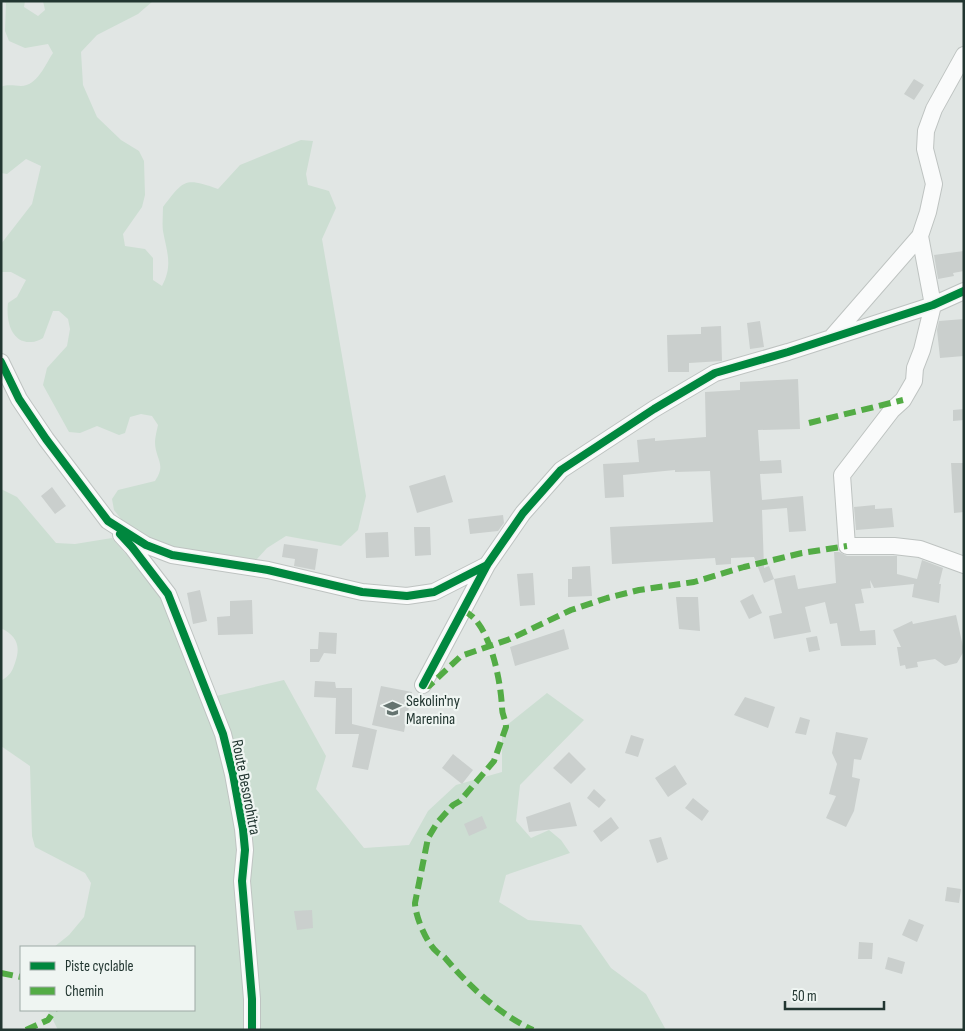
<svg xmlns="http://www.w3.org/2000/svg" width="965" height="1031" font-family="'Sofia Sans Condensed',sans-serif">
	<rect width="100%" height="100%" fill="#e1e6e4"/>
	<path fill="#ccded2" d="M3 1H25L24 7 38 16 45 10 43 1H153L138 14 97 35 81 52 83 85 97 117 121 140 139 151 144 161 145 195 142 207 123 234 125 246 145 249 153 258V280L162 286C173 265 167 253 163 231 162 224 163 215 163 207 184 180 184 177 218 189L240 165 301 140 313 141 306 174 308 185 329 191 336 208 322 239 366 496 358 530 341 546 286 536 267 548 248 569 174 552 128 528 114 510 112 499 118 490 155 481C167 464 155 459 155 442 155 437 157 430 158 425L152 416 141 414 130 417 125 433 119 435 97 426 80 433 69 432 43 385 47 368 67 346 70 329 68 319 59 311H53L43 338C40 340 35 342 31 342 10 343 6 318 8 303L17 297 26 280 11 272H1V244L32 204 41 166 26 159 7 174 1 173V87C8 84 14 86 21 86 37 86 45 65 53 53L48 44 25 48 9 41 5 31 6 3Z
		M1 489 17 497 56 543 75 544 112 538 161 594 208 698 284 680 326 756 316 789 364 848 409 845 428 811 456 785 502 772V729L547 693 584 720 520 785 516 821 531 838 549 830 561 840 570 853 506 875 499 902 528 920 581 925 611 968 646 994 666 1030H58L48 1010H194V947H54L69 935 84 917 91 883 85 873 35 847 32 836 30 766 1 746V681C10 675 12 672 15 663 21 646 17 636 1 628Z"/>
	<path fill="#cacfcd" d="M914 79 924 85 914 100 904 94Z
		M964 251V271L953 273 954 276 938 279 934 255Z
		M964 319V356L940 358 937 330 939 321Z
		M760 321 764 347 750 349 747 323Z
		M721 326 722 361 689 363V372H668L667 335 701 334V327Z
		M798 379 800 429 758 430 760 461 781 460 782 473 760 474 762 500 803 496 806 531 789 532 787 508 762 510 764 568 769 566 774 579 764 583 754 557 731 558V564L716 565 715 558 612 564 610 527 713 522 710 471 675 472V470L623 475 624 497 605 498 603 464 639 462 637 440 655 438V441L706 437 705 392 740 390V382Z
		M964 409V420L953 421V410Z
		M951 463H964V512L954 513Z
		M445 475 453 502 417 513 409 486Z
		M52 487 66 506 55 514 41 496Z
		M875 505V509L892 508 894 527 856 530 854 507Z
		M503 515 504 523 498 531 470 534 468 519Z
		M414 527H430L431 555 415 556Z
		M388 532 389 557 366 558 365 533Z
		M284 544 318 549 315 570 294 566 295 559 282 557Z
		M834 552H839L847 556H897V574L917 579 922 560 943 568 939 584H941L939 603 912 597 914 584 874 588 870 580 871 588 861 589 864 603 855 604 860 631 875 630 876 645 841 646 837 623 830 624 825 602 805 607 811 632 774 639 769 616 782 613 774 579 795 575 798 589 836 583Z
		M590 566 592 596 568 597V579H572V567Z
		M533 573 535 605 520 606 517 574Z
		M200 590 207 621 193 624 187 593Z
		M753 594 762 613 749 619 740 601Z
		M676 597H698L700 631 679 629Z
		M252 600 253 634 218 635 217 617 230 616V601Z
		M956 615 964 651 957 663 945 666 935 659 917 662 918 667 906 669 905 665 900 666 897 647H901L893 630 912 621 913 624Z
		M564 629 569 649 515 666 510 647Z
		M319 632 337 633 336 654 324 653 319 662H310V649H318Z
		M817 636 820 650 809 652 806 638Z
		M315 681 335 682 336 688H352V724L377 730 368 770 352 767 359 734H335L336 698 314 697Z
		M381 686 412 692 404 732 372 725Z
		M745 697 775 707 768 728 734 715Z
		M800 717 810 720 806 735 795 733Z
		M836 732 868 738 861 760 854 759 852 777 860 779 854 811 846 827 826 818 836 796 829 794 837 764 832 753Z
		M631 735 644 739 638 757 625 753Z
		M569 752 586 769 571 784 553 768Z
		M453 754 473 770 462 784 442 768Z
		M675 765 687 784 668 797 655 778Z
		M594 789 606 800 599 808 587 798Z
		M693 798 709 811 702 821 685 808Z
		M570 802 577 826 529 832 526 817Z
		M482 816 487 828 469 836 464 824Z
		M611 817 619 828 601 842 593 831Z
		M661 837 668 859 657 863 649 840Z
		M947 887 961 889 959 903 945 901Z
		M312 910 313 928 297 930 294 911Z
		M909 919 924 925 917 942 902 935Z
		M859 942 873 943 872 959H858Z
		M888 957 905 962 902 974 885 969Z"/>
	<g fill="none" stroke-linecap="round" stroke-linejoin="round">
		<defs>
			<path id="minor" d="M920 236 933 305 922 350 915 368 914 381 903 400 892 410 842 475 847 546H894L920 549 964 565
				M832 337 920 236 928 212 934 184 925 149 926 131 934 109 964 55
				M1 362 19 399 46 439 108 521 146 545 172 555 268 570 362 592 407 596 434 592 487 565
				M121 535 132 547 168 594 223 734 233 774 243 829 245 850 242 881 252 999V1030
				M423 685 487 565 523 513 561 470 654 409 715 373 788 352 933 305 964 291"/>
		</defs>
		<use href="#minor" stroke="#bec3c1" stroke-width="18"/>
		<use href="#minor" stroke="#fafbfb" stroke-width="16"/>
		<path stroke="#53ac45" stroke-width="6" stroke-dasharray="12 6" stroke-linecap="butt" d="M809 423 903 400
			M464 610C469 614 475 618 478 623 493 643 501 684 502 708 502 715 506 720 506 727L494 761 460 801 453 805 437 823 428 838 415 903C415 916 427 944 437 952 440 955 443 955 446 959 470 987 499 1014 533 1030
			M423 685 429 686 461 656 510 639 571 610 607 598 639 590 694 582 744 567 802 553 847 546
			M1 973 21 977
			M26 1030 48 1020 55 1010"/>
		<defs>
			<path id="cycleway" d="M1 362 19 399 46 439 108 521 146 545 172 555 268 570 362 592 407 596 434 592 487 565
				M120 534 132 547 168 594 223 734 233 774 243 829 245 850 242 881 252 999V1030
				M423 685 487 565 523 513 561 470 654 409 715 373 788 352 933 305 964 291"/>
		</defs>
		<use href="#cycleway" stroke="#eff5f2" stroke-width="11"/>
		<use href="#cycleway" stroke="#00873e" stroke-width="8"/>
	</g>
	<defs>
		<symbol id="school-bare" viewBox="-9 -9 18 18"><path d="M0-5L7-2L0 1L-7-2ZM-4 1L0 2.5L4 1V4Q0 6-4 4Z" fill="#657470" stroke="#eff5f2" stroke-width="2.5" paint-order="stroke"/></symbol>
	</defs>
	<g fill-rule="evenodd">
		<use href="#school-bare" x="380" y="696" width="25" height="25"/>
	</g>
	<g text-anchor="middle" stroke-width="4.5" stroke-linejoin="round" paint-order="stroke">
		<g font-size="16" fill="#223631" stroke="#eff5f2" text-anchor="start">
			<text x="406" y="706">Sekolin'ny<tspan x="406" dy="18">Marenina</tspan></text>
		</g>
		<g font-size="16" fill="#223631" stroke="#eff5f2">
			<text transform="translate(247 787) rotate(79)" y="6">Route Besorohitra</text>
		</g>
	</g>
	<rect width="965" height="1031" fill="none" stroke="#223631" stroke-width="5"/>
	<rect x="20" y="946" width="175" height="65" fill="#eff5f2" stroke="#9da9a5"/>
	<rect x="30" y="962" width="25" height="8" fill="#00873e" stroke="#9da9a5"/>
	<text x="65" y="971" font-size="15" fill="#223631">Piste cyclable</text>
	<rect x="30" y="987" width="25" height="8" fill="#53ac45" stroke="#9da9a5"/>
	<text x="65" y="996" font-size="15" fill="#223631">Chemin</text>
	<path d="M785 1001v8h99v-8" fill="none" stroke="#223631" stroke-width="2.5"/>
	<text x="792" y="1001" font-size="15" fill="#223631" stroke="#eff5f2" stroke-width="4" paint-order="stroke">50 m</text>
</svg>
